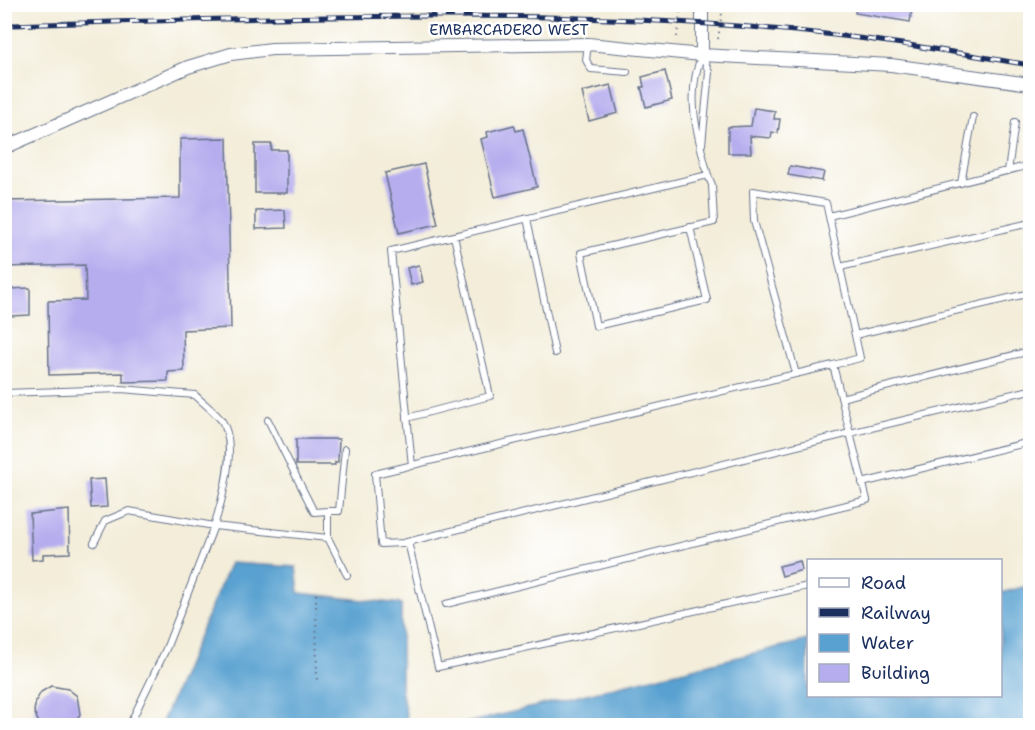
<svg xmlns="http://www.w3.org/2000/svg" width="1035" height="730" font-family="'Shantell Sans',sans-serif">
	<rect width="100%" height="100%" fill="#fff"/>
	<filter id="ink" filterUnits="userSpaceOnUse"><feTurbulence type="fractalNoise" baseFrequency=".0167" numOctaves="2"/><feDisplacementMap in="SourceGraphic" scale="12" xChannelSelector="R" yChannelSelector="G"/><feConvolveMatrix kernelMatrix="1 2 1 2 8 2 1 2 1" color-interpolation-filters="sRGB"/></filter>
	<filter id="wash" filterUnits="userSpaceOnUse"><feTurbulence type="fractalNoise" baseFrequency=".008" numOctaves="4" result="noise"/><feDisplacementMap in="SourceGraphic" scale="24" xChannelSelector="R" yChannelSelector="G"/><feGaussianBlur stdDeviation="1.35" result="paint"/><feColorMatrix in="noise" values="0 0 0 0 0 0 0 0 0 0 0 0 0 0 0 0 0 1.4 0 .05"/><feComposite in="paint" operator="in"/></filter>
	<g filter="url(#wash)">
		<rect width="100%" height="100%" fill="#f3edd9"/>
		<path fill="#59a1d0" stroke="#3a6897" stroke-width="1.5" d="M230 563 296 567 299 593 401 604V689L408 725H161Z
			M1030 585V725H459L808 640V696H1000L1001 593Z"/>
		<g id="blocks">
			<path fill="#b6adee" d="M857 4H913L910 22 855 13Z
				M665 71 672 100 646 107 641 87H644L642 77Z
				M611 85 618 113 589 121 582 92Z
				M754 108 775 111 774 119H780L778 133 772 132 771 138 750 136 751 153H728V127L751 126Z
				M514 125 516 131 523 129 537 187 495 197 481 139 488 137 487 132Z
				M227 138 231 328 183 330 184 371 168 372V381L123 382V373L49 375 48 301 86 300 85 265 4 267V201L180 198V139Z
				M255 144H272L271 150H287V193H255Z
				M424 164 438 224 399 233 385 173Z
				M790 166 824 172 822 181 788 175Z
				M285 210 286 228 256 229V211Z
				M419 265 423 282 411 285 407 268Z
				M30 288V315L10 316V289Z
				M296 439H339L338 462H335V465H296Z
				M105 479 107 507 91 508 89 480Z
				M69 510 70 553 43 554V559L32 560 30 514Z
				M800 561 802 570 782 576 779 566Z
				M51 686 68 689 77 696 80 714 73 726H42L38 721 34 711 36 701 41 692Z"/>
		</g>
	</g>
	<g filter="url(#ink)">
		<use href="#blocks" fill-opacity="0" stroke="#677289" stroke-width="1.5"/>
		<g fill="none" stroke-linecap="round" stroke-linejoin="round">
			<defs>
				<path id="service" d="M588 44 586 60 591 69 627 72
					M702 144 709 72 702 55
					M1008 171 1015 122
					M961 183 973 117
					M829 216 1030 165
					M527 218 555 353
					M690 227 707 300 596 326 581 253 714 222 712 185 708 175
					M840 267 1030 223
					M855 335 1030 293
					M833 365 850 433 403 543 381 544 375 474Z
					M796 374 754 221 753 191 826 203 860 358 833 365
					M4 393 121 389 195 395C203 403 215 412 222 421 238 445 222 501 214 526L129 511 105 521 94 543
					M841 398 1030 351
					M407 418 490 396 454 236
					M268 420 314 512 328 511V538
					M412 466 391 251 708 175C697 135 685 94 702 55
					M862 483 1030 442
					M328 511H339L345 449
					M408 542 438 667 808 586
					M446 604 867 500 850 433 1030 390
					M129 726 166 649 214 526 328 538 347 575"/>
				<path id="minor" d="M702 4V55
					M4 148 188 67 231 54 272 49 588 44 702 55 891 65 1030 84"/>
			</defs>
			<use href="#service" stroke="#677289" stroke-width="8"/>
			<use href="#minor" stroke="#677289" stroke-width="14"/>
			<path stroke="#677289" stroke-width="2" stroke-dasharray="1.5 4.5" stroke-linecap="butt" d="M677 37 681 4
				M718 39 722 13 719 4
				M316 594 317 684
				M408 726V725"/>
			<use href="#service" stroke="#fff" stroke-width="6"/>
			<use href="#minor" stroke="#fff" stroke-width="12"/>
			<defs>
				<path id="rail" d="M4 25C267 18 533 6 795 31 874 38 952 52 1030 65"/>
			</defs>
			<use href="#rail" stroke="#1b2f5e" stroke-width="5"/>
			<use href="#rail" stroke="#fff" stroke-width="3" stroke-dasharray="9" stroke-linecap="butt"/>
		</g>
	</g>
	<g text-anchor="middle" stroke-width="5" stroke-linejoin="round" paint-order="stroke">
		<g font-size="15" fill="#1b2f5e" stroke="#fff">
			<text x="509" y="35">EMBARCADERO WEST</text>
		</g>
	</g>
	<rect width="1035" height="730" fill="none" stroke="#fff" stroke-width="24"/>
	<rect x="807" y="559" width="195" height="138" fill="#ffffff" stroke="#a4acbf" stroke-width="1.5"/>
	<rect x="819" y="578" width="30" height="9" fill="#ffffff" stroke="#a4acbf" stroke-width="1.5"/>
	<text x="861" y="589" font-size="18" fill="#1b2f5e">Road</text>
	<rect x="819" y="608" width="30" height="9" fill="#1b2f5e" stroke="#a4acbf" stroke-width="1.5"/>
	<text x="861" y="619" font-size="18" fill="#1b2f5e">Railway</text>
	<rect x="819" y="634" width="30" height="18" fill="#59a1d0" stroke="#a4acbf" stroke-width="1.5"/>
	<text x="861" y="649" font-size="18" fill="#1b2f5e">Water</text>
	<rect x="819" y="664" width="30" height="18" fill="#b6adee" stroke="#a4acbf" stroke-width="1.5"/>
	<text x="861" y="679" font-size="18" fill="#1b2f5e">Building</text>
</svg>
